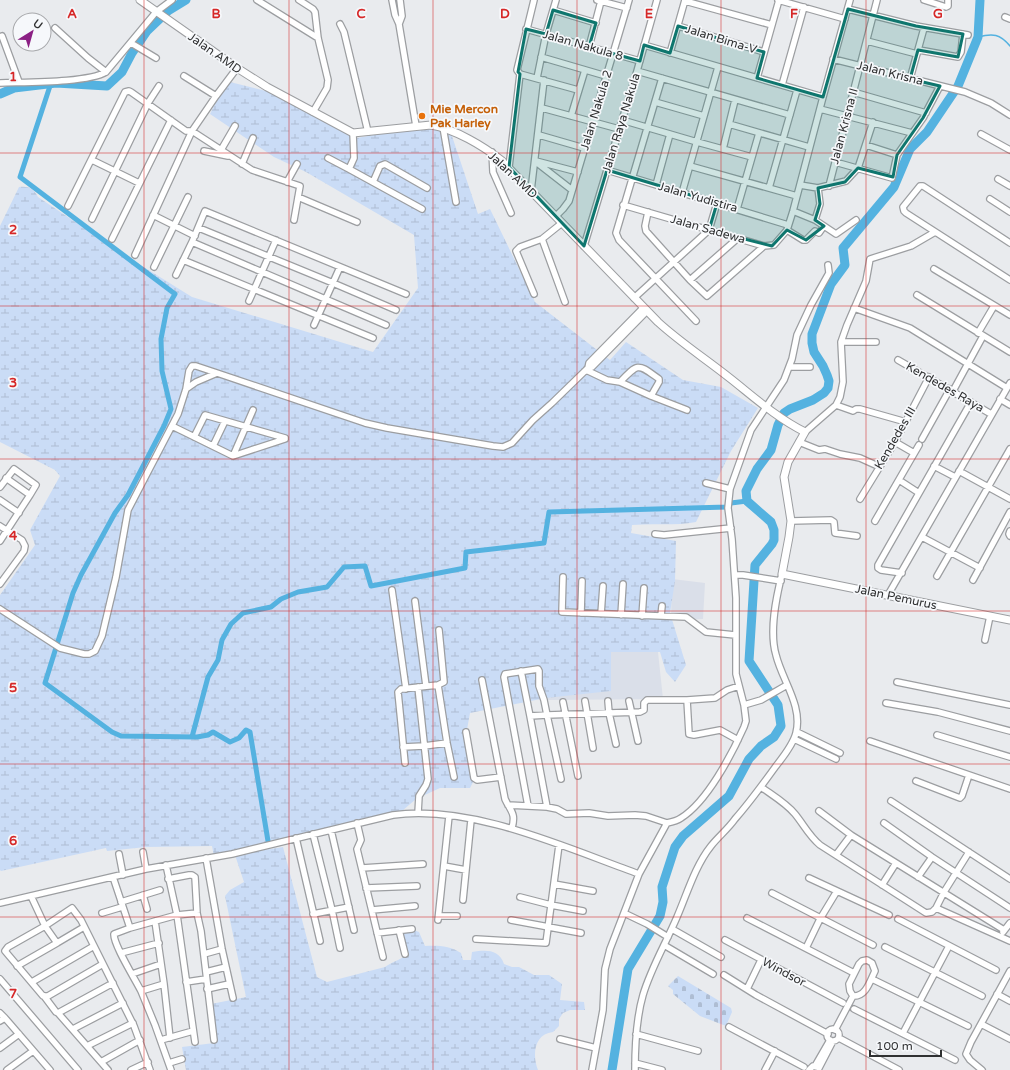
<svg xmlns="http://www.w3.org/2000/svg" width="1010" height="1070" font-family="'Varela Round',sans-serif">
	<defs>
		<pattern id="wetland-marsh" width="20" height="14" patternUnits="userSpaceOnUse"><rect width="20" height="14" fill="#cadcf6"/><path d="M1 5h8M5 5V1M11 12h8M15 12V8" fill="none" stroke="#aebdd3"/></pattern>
		<pattern id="cemetery-stones" width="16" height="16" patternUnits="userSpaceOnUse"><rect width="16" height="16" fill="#cadcf6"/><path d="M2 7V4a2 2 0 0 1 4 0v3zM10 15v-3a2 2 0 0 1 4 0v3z" fill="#aebdd3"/></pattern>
	</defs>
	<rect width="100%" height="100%" fill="#e9ebee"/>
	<path fill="#dadfe9" d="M672 579 705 583 703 619 671 620Z
		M540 652H658L663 699 548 700 539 686Z"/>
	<path fill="url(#wetland-marsh)" d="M226 81 270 92 357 138 406 129 435 126 451 133 478 214 490 209 535 302 610 360 626 342 683 380 721 387 758 408 731 451 696 522C675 526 653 523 632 525L631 533 676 541 675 581 670 613 686 665 675 682 666 672 660 652H611V691L546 698 470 713 466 735 475 778 470 788H440L416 799 402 811 214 856 212 846 146 847 107 851 106 848 1 871 0 870V595L35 545 30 530 60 476 55 470 0 442V226L19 187C29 186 33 188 38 197L123 254 192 297 373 352 418 288 414 235 306 172 274 157 210 114Z
		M283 847 317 977 327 982 385 967C392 962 400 960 406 955L403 938 404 930 411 929 419 932 425 946C437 945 451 946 461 953L463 960H471L472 952C486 950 499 949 504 964L512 967H519L534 975H549L562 984 560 1000 584 1002 585 1010H570L563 1013 559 1019V1026L553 1032C534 1034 532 1055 538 1070H186L182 1047 214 1043 211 1004 246 997 225 896 230 890 244 882 235 855Z"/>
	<path fill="url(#cemetery-stones)" d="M678 976 731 1008 732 1012 726 1026 700 1016 673 994V990L668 986Z"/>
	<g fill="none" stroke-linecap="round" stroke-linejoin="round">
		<path stroke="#54b2e0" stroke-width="1.5" d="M978 37C993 33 1000 34 1010 46"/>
		<path stroke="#54b2e0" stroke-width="5" d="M51 83 20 177 175 294 167 308 161 339 162 371 171 409 164 426 128 495 115 513 81 575 73 593 45 683 112 732 121 736 197 737 208 735 213 732 230 742 239 738 246 730 250 732 268 841
			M192 737 208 677 218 660 222 640 231 624 243 613 271 607 281 599 298 592 327 587 344 567 365 566 371 586 465 568 466 552 544 543 549 512 727 507 731 503 747 501"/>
		<path stroke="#54b2e0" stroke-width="9" d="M0 94 14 88 56 83 107 86 122 72 132 53 147 31 168 11 186 0
			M612 1070 628 969 660 916 663 902 662 887 675 847 683 836 729 796 749 759 761 746 774 737 781 726 778 705 749 661 755 565 772 544 774 540V530L771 522 747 501 746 491 757 469 771 450 778 425 784 413 790 409 813 400 824 393 828 388 829 381 827 375 823 366 814 352 812 343V334L831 284 845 265 843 248 894 187 910 149 927 132 958 86 978 37 980 0"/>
		<defs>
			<path id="minor" d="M257 0 318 38
				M299 0 313 9 315 12 318 38 328 80 327 88 313 112
				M392 0 395 15 399 24 416 126
				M597 0 627 8
				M778 0 845 19
				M924 0 946 7 948 6V0
				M685 1 772 25
				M848 9 916 26 968 35
				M553 10 596 23
				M1005 17 1010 19
				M340 24 344 32 368 132
				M399 24 402 16 400 0
				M678 26 764 52
				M55 28 88 58 106 72
				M526 29 640 61
				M2 36 19 82
				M867 41 917 54
				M131 43 156 58
				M644 45 823 97
				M589 47 601 1
				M919 50 958 57 961 52 963 34
				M670 53 685 0
				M541 57 606 76
				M833 59 965 92 991 103 1010 115
				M637 71 790 115
				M520 74 517 70 534 0
				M520 74 578 90
				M184 76 216 96
				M537 78 546 34 556 0
				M662 78 616 233 619 240 696 321
				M757 78 779 0
				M910 79 924 28
				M0 83C24 82 88 83 106 72L156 12 172 0
				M782 85 804 7
				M853 92 926 113
				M655 102 704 116
				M542 108 619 129
				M820 109 912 133
				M571 116 585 70
				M622 120 697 142 752 157
				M729 124 809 147
				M443 127 456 202
				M353 133 354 158 349 169 422 209
				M981 134 1010 150
				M539 135 584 148
				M866 145 897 155
				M723 149 735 100
				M221 150 235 126
				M204 151 228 156
				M492 152 493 172 511 213
				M328 158 349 169
				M92 160 139 183
				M536 161 578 172
				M536 162 572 190
				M835 162 892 178 897 155 923 118 940 86
				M242 164 253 138
				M690 166 797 196
				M509 167 520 74
				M607 170 788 225
				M998 179 1010 186
				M287 182 297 164
				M373 182 380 166 385 164 427 188
				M656 185 670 134
				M800 185 818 188 846 181 858 168 873 122
				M829 186 877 0
				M769 188 797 90
				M531 191 544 80
				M682 193 718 67
				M298 197 357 222
				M990 199 1010 212
				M623 205 764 246 774 245 787 230 793 211 823 97 850 0
				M68 206 125 92 129 91 131 92 186 131H192L216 96 237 68
				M737 209 759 133
				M793 211 815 220 836 234 856 220
				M648 212 645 226 646 231 690 280 707 296 764 246
				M153 215 195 236
				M556 216 563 209 569 201 629 0
				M92 219 148 103 159 86
				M815 220 820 204 818 188
				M199 228 333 283 396 310
				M787 230 803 240H806L815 231 819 233 824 226
				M112 239 171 120
				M542 239 565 302
				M1010 243 923 186H920L903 207 904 211 906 213 1010 280
				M584 246 637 71 657 0
				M135 255 192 131 252 170 300 186 294 220
				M183 260 373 338
				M154 267 188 197
				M934 269 1010 315
				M176 275 192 242
				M690 280 738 238
				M534 294 516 251 520 247 542 239 562 223
				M917 295 1010 352
				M634 298 709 230 717 203
				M249 301 276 240
				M854 308 910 328 1007 388
				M314 325 340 267
				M386 325 192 242 205 211 406 294
				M978 333 994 306
				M841 342H876
				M898 360 991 414
				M789 367H810
				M588 368 589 363 643 308
				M586 370 607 380 620 382 651 396 687 410
				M620 382C639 362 638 364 659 379V382L651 396
				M186 389 189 371 192 366H196L217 373
				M953 391 983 336
				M1000 399 1010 405
				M836 405 853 411 856 409H860L906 422
				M172 426 233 456 285 439
				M805 432 836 405 840 397 843 382 841 342 847 325 866 281 870 259 911 246 935 232
				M194 437 205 415 285 438
				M922 439 950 389
				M799 442 819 450 825 449 840 454 860 458 880 467
				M895 442 914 453
				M213 446 225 421
				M233 456 253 410
				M934 466 955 477
				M959 471 1010 499
				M6 478 30 495
				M899 480 919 493
				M706 483 730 489
				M0 487 14 469 36 485 30 495 0 541
				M860 499 895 442 929 377
				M0 500 19 513
				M791 521 831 520 834 522 835 533 857 536
				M875 521 919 445
				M0 526 22 540 25 546 24 551 0 584
				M1010 531 1009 534 1010 536
				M655 534 664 535 731 528
				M922 537 980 568
				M902 573 881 570 878 568V565L971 402
				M735 575H743L781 581
				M937 576 1010 449
				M563 577 562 612 686 617 706 632 735 635
				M973 580 1010 512
				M392 590 406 689
				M888 595 1010 383
				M415 601 426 686
				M0 609 60 648 84 654H89L95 651 102 636 116 577 128 510 178 414 186 389 196 382 217 373 365 423 387 428 493 446 503 447 512 443 533 420 552 403 588 368 592 367 647 311
				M581 613 582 581
				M601 614 603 586
				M621 615 623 584
				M642 616 644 588
				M661 616 662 606
				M985 640 990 616
				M521 671 530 716
				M482 680 505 799C511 812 516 813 512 828
				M897 682 1010 705
				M438 685 447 743 454 777
				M418 687 428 779 426 785 419 796 418 813
				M687 700 689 734 694 735 720 730 738 740
				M585 701 593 748
				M608 701 609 713 616 744
				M629 701 638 741
				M563 702 578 776
				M886 703 938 712 1010 731
				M744 705 761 700 787 685
				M466 732 474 778 477 780 501 777
				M797 732 840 753
				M937 735 1010 757
				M794 739 836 759
				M870 741 1010 789
				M403 747 424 746 447 743
				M405 763 398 692 401 689 438 685 444 682 439 630
				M916 781 960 798 962 796 969 775
				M761 787C772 795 786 803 795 814 804 825 809 836 820 845L926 913 932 912 936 908 944 892 969 852
				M891 801 1010 879
				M508 805 547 807 557 809 566 814 589 813 608 816 635 815 646 816 667 823
				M528 806 504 677 505 674 538 669 539 671V686L544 700 547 715 640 712 644 710V703L647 700H687L715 698 727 690 739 686
				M547 807 530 716 547 715 561 779
				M819 811 851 835
				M357 823 361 840 357 849 383 957
				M884 823 932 857 1010 908
				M331 830 354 930
				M313 834 332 910 340 948
				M296 838 320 941
				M143 852 146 869
				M119 854 123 875
				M836 855 851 835 1004 930
				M206 858 222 949 233 998
				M166 865 177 915 195 1042
				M444 866 466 870
				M362 868 423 864
				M113 877 130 928 177 915 197 913
				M918 877 932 857
				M809 878 889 915
				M168 879 189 875H192L195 877 197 913 201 931 214 1040
				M554 884 593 891
				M882 885 896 863
				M366 888 417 886
				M772 893 873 945
				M143 895 147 909
				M31 896 45 926 8 947 5 951 43 996H48L103 964
				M520 897 551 905 583 911
				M463 900 471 820
				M121 902 160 890
				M0 903 146 869 232 854 393 815C472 804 566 848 639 874
				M936 908 1010 941
				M372 910 415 906
				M102 913 122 907
				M624 913 647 924 668 937
				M313 914 349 907
				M439 916H457
				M747 918 854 973
				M898 919 996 970
				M438 920 449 816
				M511 920 581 933
				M130 928 114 934C113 944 135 979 141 991L164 984 155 921
				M672 929 721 957
				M399 930 405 954
				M1003 932 1010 923
				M377 933 412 929
				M476 939 546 943 559 845
				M725 940 843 1003
				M57 943 84 927
				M664 945 713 974
				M885 947 982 996
				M806 948 820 919 837 891
				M121 953 159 943
				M204 954 222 949
				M867 960 872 963 875 971C870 981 866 997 853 996L850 991 849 984 859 964 862 961Z
				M17 966 57 943 45 926 72 908 81 920 134 1026 150 1070
				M206 972 226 967
				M132 974 161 964
				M724 975 756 995 828 1034
				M0 979 78 1070
				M872 979 968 1026
				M32 982 94 946
				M186 982 206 979
				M164 984 170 1038
				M207 989 229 984
				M747 989 761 960
				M141 991 155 1025 171 1070
				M997 994 1010 1001
				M44 996 56 1012 58 1013 113 983
				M854 1009 955 1060
				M0 1013 5 1018 0 1021
				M58 1013 108 1070
				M5 1018 50 1070
				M981 1024 1010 1039
				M729 1027 804 1067
				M73 1029 123 1003
				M827 1035a6 6 0 1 1 12 0a6 6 0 1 1-12 0Z
				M835 1030 853 996
				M903 1033 949 946
				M636 1034 698 1051
				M839 1038 899 1070
				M560 1039 596 1048
				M161 1040 193 1031
				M87 1046 133 1023
				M0 1048 19 1034
				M101 1062 140 1040
				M169 1063 182 1059
				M635 1063 662 1070
				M815 1066 830 1040
				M819 1068 833 1041
				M7 1070 33 1051
				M131 1070 148 1062
				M592 1070 603 1010 605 969 610 949 639 874 667 823C672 822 677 821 681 818 707 802 732 754 744 727L746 721 744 705 736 674V598L732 539 728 508 730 489 751 430 784 380 792 359 797 335 811 305 829 273 828 265
				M635 1070C635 1045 636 1019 643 995 651 968 666 943 677 917 687 894 695 866 711 846 718 837 728 829 735 819 750 802 763 784 776 766 783 757 793 745 796 733 803 706 782 680 776 655 769 631 776 598 782 574
				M765 1070 775 1051
				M809 1070 813 1066 817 1067
				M982 1070 970 1060 966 1054 971 1042 1010 971"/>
			<path id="tertiary" d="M140 0 237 68 267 87 353 133 431 125C455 129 483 146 501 160L658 322C681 343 706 359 731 379 755 398 777 418 805 432L788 462 784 477 791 521 789 537 782 574 1010 620"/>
		</defs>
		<use href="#minor" stroke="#9c9ea1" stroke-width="8"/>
		<use href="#tertiary" stroke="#9c9ea1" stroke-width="9"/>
		<use href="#minor" stroke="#fff" stroke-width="5.5"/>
		<use href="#tertiary" stroke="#fff" stroke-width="7"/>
	</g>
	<path fill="#0f766e" fill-opacity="0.2" stroke="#0f766e" stroke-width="3" stroke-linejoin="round" d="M848 9 916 26 963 34 958 57 918 50 910 79 940 86 923 118 897 155 893 177 858 168 845 182 818 188 820 204 815 220 824 226 806 240 787 230 772 246 709 230 717 203 607 170 584 246 509 167 520 74 518 72 526 29 546 34 553 10 596 23 589 47 640 61 644 45 670 53 678 26 764 52 757 78 823 97Z"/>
	<path fill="none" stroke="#d62828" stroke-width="1" stroke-opacity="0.55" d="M144 0V1070M289 0V1070M433 0V1070M577 0V1070M721 0V1070M866 0V1070M0 153H1010M0 306H1010M0 459H1010M0 611H1010M0 764H1010M0 917H1010"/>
	<circle fill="#e8710a" stroke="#f6f8fb" stroke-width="1.5" cx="422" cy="116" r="4"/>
	<g text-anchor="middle" stroke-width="3.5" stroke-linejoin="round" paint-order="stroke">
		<g font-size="12" fill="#303132" stroke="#f6f8fb">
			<text transform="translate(721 39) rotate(17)" y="4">Jalan Bima-V</text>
			<text transform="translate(583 45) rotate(16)" y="4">Jalan Nakula 8</text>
			<text transform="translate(215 53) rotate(35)" y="4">Jalan AMD</text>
			<text transform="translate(890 73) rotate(14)" y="4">Jalan Krisna</text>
			<text transform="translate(596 110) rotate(-73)" y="4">Jalan Nakula 2</text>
			<text transform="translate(621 123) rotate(-73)" y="4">Jalan Raya Nakula</text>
			<text transform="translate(844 126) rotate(-75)" y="4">Jalan Krisna II</text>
			<text transform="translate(513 175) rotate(43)" y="4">Jalan AMD</text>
			<text transform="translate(698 197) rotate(16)" y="4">Jalan Yudistira</text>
			<text transform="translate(708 229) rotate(16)" y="4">Jalan Sadewa</text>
			<text transform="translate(945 387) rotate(30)" y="4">Kendedes Raya</text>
			<text transform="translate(895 438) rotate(-60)" y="4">Kendedes III</text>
			<text transform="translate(896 597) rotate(12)" y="4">Jalan Pemurus</text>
			<text transform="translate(784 972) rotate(28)" y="4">Windsor</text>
		</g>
		<g font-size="12" font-weight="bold" fill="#c56008" stroke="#f6f8fb" text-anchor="start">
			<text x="430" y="113">Mie Mercon<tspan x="430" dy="14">Pak Harley</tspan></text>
		</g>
	</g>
	<g font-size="13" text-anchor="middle" font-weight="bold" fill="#d62828" stroke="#f6f8fb" stroke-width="3.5" stroke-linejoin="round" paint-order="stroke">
		<text x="72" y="18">A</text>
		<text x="216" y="18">B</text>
		<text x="361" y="18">C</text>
		<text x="505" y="18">D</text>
		<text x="649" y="18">E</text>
		<text x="794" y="18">F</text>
		<text x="938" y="18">G</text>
		<text x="13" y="81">1</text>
		<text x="13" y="234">2</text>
		<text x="13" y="387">3</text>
		<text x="13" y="540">4</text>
		<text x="13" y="692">5</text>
		<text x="13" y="845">6</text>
		<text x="13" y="998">7</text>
	</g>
	<g transform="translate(32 32) rotate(37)"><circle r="19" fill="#f6f8fb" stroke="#a7a8ab"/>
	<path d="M0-3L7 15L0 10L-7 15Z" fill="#8b2084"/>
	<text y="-6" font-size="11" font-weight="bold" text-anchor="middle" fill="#303132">U</text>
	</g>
	<path d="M870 1050v6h71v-6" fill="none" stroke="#303132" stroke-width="2"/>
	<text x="876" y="1050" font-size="12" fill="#303132" stroke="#f6f8fb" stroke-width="3" paint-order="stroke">100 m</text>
</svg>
